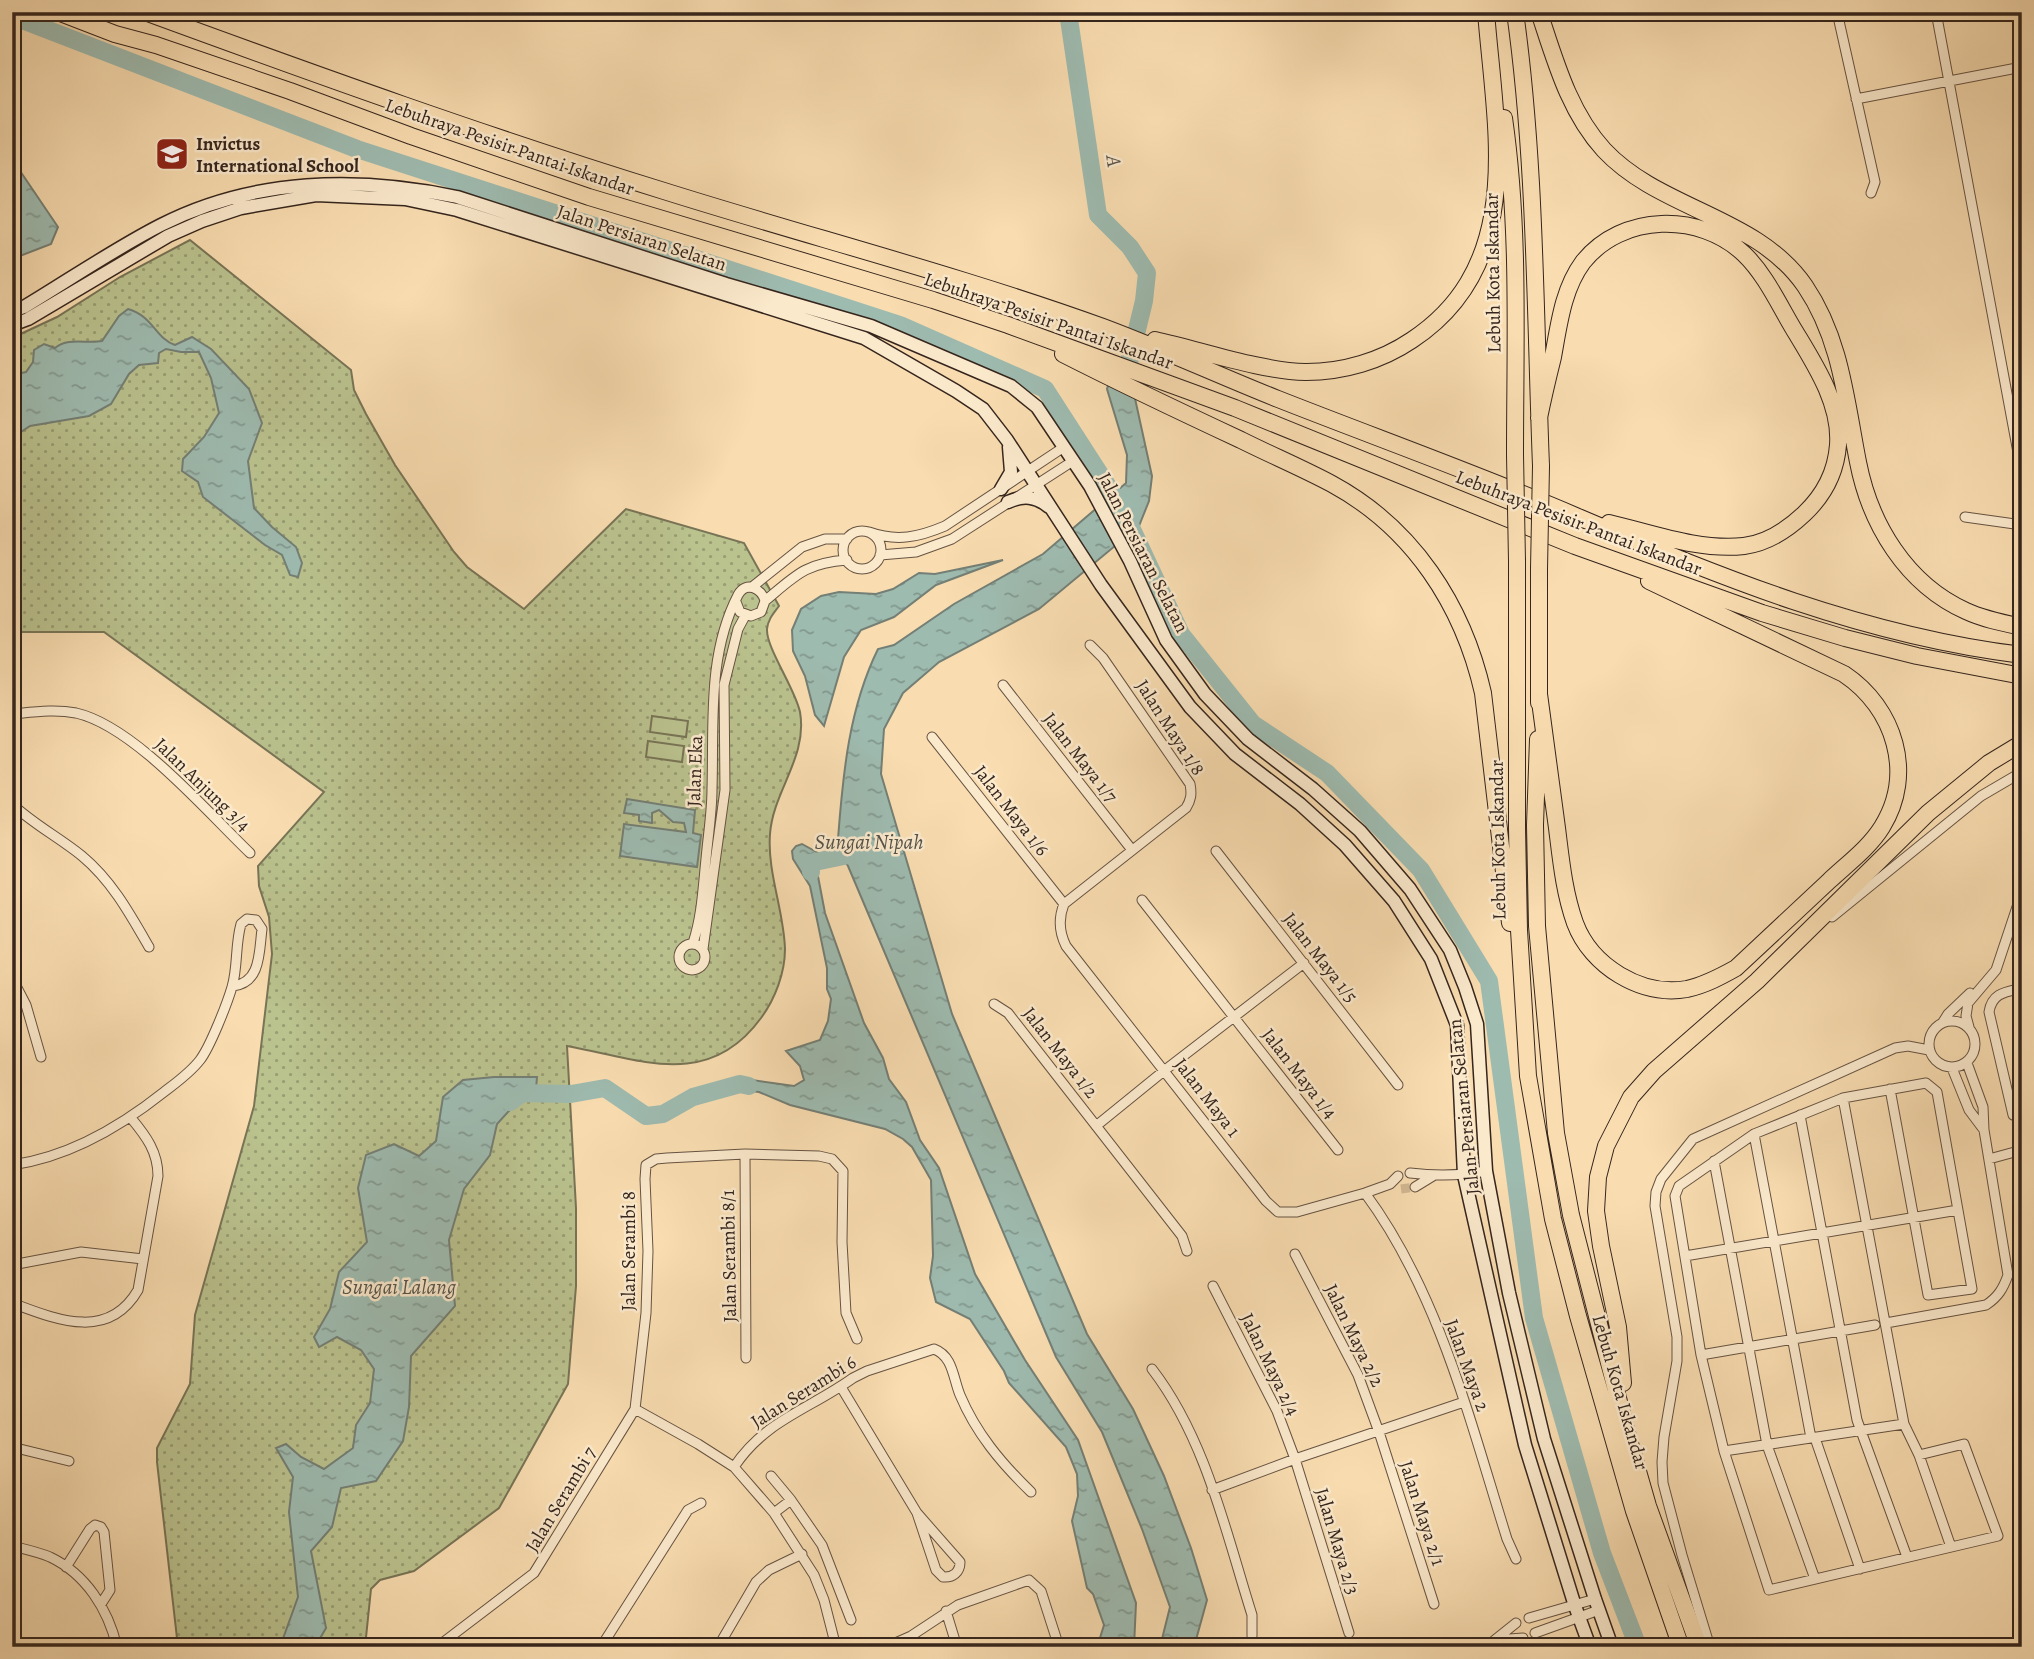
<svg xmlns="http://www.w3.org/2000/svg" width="2034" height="1659" font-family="Alegreya,serif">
	<defs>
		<pattern id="grass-dots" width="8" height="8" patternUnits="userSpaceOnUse" patternTransform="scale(1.75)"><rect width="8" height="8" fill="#bac28e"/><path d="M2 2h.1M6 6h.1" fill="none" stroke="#989d73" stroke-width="1.8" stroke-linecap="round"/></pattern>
		<pattern id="water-ripples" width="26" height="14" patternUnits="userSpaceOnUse" patternTransform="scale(1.75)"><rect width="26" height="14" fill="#9ebbb0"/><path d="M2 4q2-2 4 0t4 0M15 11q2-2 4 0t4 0" fill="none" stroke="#82988f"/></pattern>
	</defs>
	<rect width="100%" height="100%" fill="#f9ddb1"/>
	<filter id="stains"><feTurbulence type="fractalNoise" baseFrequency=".00286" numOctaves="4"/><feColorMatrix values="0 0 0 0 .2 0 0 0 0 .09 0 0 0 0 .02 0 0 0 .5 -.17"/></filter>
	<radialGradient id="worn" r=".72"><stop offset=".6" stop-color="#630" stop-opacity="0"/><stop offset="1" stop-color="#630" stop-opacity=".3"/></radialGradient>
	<path fill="url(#grass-dots)" stroke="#787456" stroke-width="2" d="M190 240 351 370 354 390 366 414 395 465 454 552 467 567 524 609 626 509 744 543 779 606C774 613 768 619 767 629 766 648 795 688 800 712 808 757 773 791 770 834 767 872 784 911 785 949 785 973 775 999 761 1018 708 1091 639 1059 567 1046L576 1208V1286L568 1384 499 1508 414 1571 380 1580 371 1589 365 1647H178L157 1462V1448L190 1384 195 1315 254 1106 272 954 269 917 259 886 258 866 324 792 104 632H12V338L57 317 120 277Z"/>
	<path fill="#bac28e" stroke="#787456" stroke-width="2" d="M652 716 688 721 686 737 650 732Z
		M648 741 684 746 682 762 646 757Z"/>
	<path fill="url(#water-ripples)" stroke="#747f75" stroke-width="2" d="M12 159 58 227 51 244 12 259Z
		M128 309C153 316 156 339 175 345L192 337 211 349 249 389 262 423 248 461 254 508 272 527 296 547 302 563 298 577 290 575 282 555 265 545 203 497 198 482 182 471 183 459 204 437 219 413 211 378 199 352H181L166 349 159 353 158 363 139 365 129 374 111 404 89 416 30 426 12 438V375L26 372 33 362 34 350 44 344 55 348C68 337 87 344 102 341L119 316Z
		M1109 382 1134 394 1152 476 1149 501 1139 526 1039 609 939 662 903 693 884 729 881 774 952 1014 1087 1334 1133 1409 1164 1476 1191 1548 1207 1600 1194 1647H1160L1170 1607 1142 1529 1102 1432 1056 1357 848 866 841 856 838 839C843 773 849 708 878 649L894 645 954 604 1043 554 1126 483 1127 455 1107 389Z
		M1003 560 936 585 894 617 861 630 844 657 824 726 815 715 805 676 793 651 792 630 801 609 821 596 839 592 876 594 893 589 919 573 935 574Z
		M627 799 695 810 693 833 701 835 697 867 620 856 624 824 686 832 684 823 673 822 659 810 652 813V823L639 821V815L624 813Z
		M802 844 820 854 823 865 817 871 825 913 864 1023 883 1058 889 1079 906 1102 920 1140 939 1168 975 1274 1025 1360 1078 1440 1136 1603 1134 1647H1103L1099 1641 1104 1625 1093 1594 1087 1588 1072 1521 1078 1496 1077 1474 1066 1447 1009 1383 1004 1371 970 1319 936 1302 930 1278 933 1256 931 1180 912 1147 903 1139 885 1129 790 1105 759 1092 727 1088 745 1079 794 1086 804 1080 800 1066 786 1051 820 1040 828 1021 831 999 827 989V968L810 886 793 859 792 851 796 846Z
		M494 1077H537L536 1089 518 1101 497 1124 490 1155 464 1189 449 1240 455 1306 411 1356 409 1407 403 1441 376 1481 341 1488 332 1527 311 1551 326 1628 315 1647H280L298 1597 289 1512 293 1477 276 1448 286 1444 301 1457 324 1469 353 1448 356 1425 370 1403 374 1369 361 1350 337 1337 319 1347 314 1337 330 1309 339 1272 367 1242 358 1188 366 1155 394 1144 419 1156 436 1141 443 1097 463 1080Z"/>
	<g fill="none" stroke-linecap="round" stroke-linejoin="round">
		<path stroke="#9ebbb0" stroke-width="18" d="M1064 12 1069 19 1098 215 1130 247 1147 273 1144 301 1124 383
			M12 16 357 149 900 325 1045 389 1123 510 1181 634 1253 724 1327 773 1421 870 1489 981 1534 1318 1602 1553 1638 1647
			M811 872 810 863 863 852
			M510 1102 522 1093 571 1094 605 1088 646 1116 663 1114 693 1097 740 1084 749 1086"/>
		<path stroke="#d2b893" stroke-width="9" stroke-dasharray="9 4.5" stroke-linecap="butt" d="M1401 1189 1415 1187"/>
		<defs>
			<path id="street" d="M1837 12 1875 182 1871 193
				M1936 12 2022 474
				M1856 99 2022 67
				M1965 517 2022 525
				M843 550a19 19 0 1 1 38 0a19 19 0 1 1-38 0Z
				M869 532C897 542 919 537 945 526L1064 447
				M880 555 916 552 952 539 1073 461
				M752 587 802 547 825 539H847
				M765 601C795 576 805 563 847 560
				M1090 645 1103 658 1190 784C1192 794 1191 800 1186 808L1064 904C1058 919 1059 932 1066 946L1266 1201 1278 1212H1297L1365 1193 1390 1184 1398 1176
				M1003 685 1132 850
				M12 714C34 712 55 709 76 713 134 726 207 812 250 853
				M932 737 1064 904
				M12 804C33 824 60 838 82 856 112 881 130 914 149 947
				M1216 851 1398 1085
				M1142 900 1338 1150
				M1832 917 1981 796 2022 772
				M693 943C702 916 703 887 706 859 708 836 712 812 712 789 714 724 707 655 738 595 746 580 762 589 765 601L761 612 751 616 740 612 736 602
				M679 957a13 13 0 1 1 26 0a13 13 0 1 1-26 0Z
				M703 949 725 790 724 685 738 629 745 616
				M12 978 26 1005 41 1057
				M994 1004 1008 1013 1182 1236 1187 1251
				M1929 1044a23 23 0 1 1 46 0a23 23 0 1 1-46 0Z
				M1943 1022 1948 1014 1970 993
				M1969 1027 1966 1016 1968 1003 1996 970 2022 892
				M1952 1068 1969 1110 1984 1130 1983 1107 1967 1063
				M1843 1098 1904 1424 1724 1451 1769 1590 1998 1536 1964 1444 1919 1455 1904 1424
				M1800 1115 1857 1420 1907 1557
				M2013 1115 1989 1012C1992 993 2005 992 2022 988
				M1096 1126 1165 1070 1304 963
				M1754 1134 1811 1438
				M745 1154 746 1358
				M1989 1159 2022 1150
				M1714 1161 1767 1445 1815 1579
				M12 1165C69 1157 120 1127 164 1092 177 1082 190 1073 200 1060 210 1047 227 1004 232 987 238 967 235 945 241 924L247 919 256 920 262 929C259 952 261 983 233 986
				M1410 1173C1436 1176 1460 1176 1486 1171
				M1415 1187 1433 1176
				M1365 1193C1439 1293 1470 1421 1507 1539L1516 1559
				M1295 1254 1358 1375 1379 1432 1434 1604
				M1685 1256 1958 1210
				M12 1265 81 1252 143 1259
				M1213 1286 1277 1411 1295 1459 1349 1633
				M12 1303C55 1319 108 1342 138 1290L158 1176C158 1152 146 1136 131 1118
				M1886 1323 1986 1305C1998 1297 2003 1289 2008 1275L1984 1130
				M1701 1355 1875 1325
				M1152 1369C1206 1439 1226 1533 1252 1615V1636
				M841 1387 917 1513 960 1562C960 1572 953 1578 943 1577L936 1570 917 1513
				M635 1409 698 1444 734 1467 774 1513 814 1575 824 1600 836 1647
				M1815 1438 1860 1569
				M12 1447 69 1461
				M1724 1451 1701 1355 1675 1196 1679 1186 1754 1134 1843 1098 1926 1083 1937 1092 1972 1289 1928 1295 1890 1089
				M1919 1455 1951 1547
				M734 1467C765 1420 810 1409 853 1378L867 1371 934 1349C953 1356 953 1378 960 1395 976 1433 1001 1463 1031 1492
				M771 1476 791 1500 822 1545 851 1620
				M1212 1490 1295 1459 1464 1402
				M774 1513 791 1500
				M12 1546C24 1549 38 1552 50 1557 86 1574 108 1609 117 1647
				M66 1567 90 1529 95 1525 101 1527 104 1532 110 1590 101 1604
				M946 1611 957 1647
				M1529 1618 1595 1599
				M1535 1633 1599 1610
				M1496 1640 1523 1638
				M437 1647 534 1573 635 1409 646 1313 648 1251 645 1179 646 1165 656 1159 667 1158 745 1154 819 1156 832 1159 843 1171 842 1242 846 1313 857 1339
				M601 1647 688 1510 701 1503
				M718 1647 756 1582 769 1570 802 1554
				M886 1647 911 1636 958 1605 1029 1580 1041 1591 1059 1647
				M1486 1647 1516 1623
				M1710 1647 1682 1555 1663 1483 1662 1462 1664 1437 1677 1361V1337L1655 1206 1656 1192 1661 1179 1693 1139 1895 1048 1908 1046 1929 1050"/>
			<path id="secondary" d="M12 311 24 307C69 280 114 249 161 225 253 178 358 176 457 197L726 284 871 326 1011 386 1037 407 1090 486 1130 561 1166 640 1205 694 1248 739 1313 789 1360 831 1410 889 1450 950 1465 987 1477 1024 1486 1171 1509 1293 1544 1439 1595 1599 1612 1647
				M12 325 28 319 168 236 202 221 241 208 316 195 405 199 457 210 864 338 956 391 983 409 1007 440 1101 585 1190 707 1235 754 1300 804 1345 845 1394 901 1431 959 1457 1025 1464 1175 1525 1445 1575 1606 1590 1647
				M1001 489 1011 472 1009 447
				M1008 502C1023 495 1036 496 1049 507"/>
			<path id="highway" d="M58 12 115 34 156 45 290 91 411 136 589 197 933 300 1008 325 1235 408 1575 546 1762 613 1845 638 1917 656 2022 676
				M145 12C317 75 489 137 664 191 810 237 959 275 1103 327 1162 349 1220 376 1278 399 1377 438 1478 474 1576 516 1719 577 1865 636 2022 655
				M1515 12C1536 162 1535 315 1541 466
				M1539 12C1555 60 1569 112 1604 150 1660 210 1757 216 1805 286 1841 339 1846 401 1858 462 1870 524 1906 584 1966 611 1983 619 2003 623 2022 627
				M1504 118C1520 229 1515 343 1515 455
				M1155 340C1201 350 1260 371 1306 372 1343 372 1381 361 1412 340 1527 264 1495 129 1486 12
				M1063 354C1122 384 1181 412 1241 440 1271 455 1302 468 1332 484 1413 528 1463 605 1483 693L1510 923
				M1539 418C1543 398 1548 377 1553 357 1559 324 1563 289 1583 262 1622 213 1700 212 1744 254 1766 275 1780 307 1796 333 1816 366 1841 405 1838 445 1836 472 1823 496 1804 514 1787 530 1767 543 1744 546 1699 551 1652 533 1609 523
				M1517 561V828L1519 930 1528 1076 1553 1219 1578 1316 1634 1511 1681 1647
				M1539 694C1545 739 1551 783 1557 828 1561 860 1564 892 1575 923 1591 966 1641 997 1687 989 1705 985 1720 977 1736 968 1767 939 1798 910 1829 881 1847 864 1869 848 1882 827 1915 774 1895 708 1844 674L1649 581
				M1539 703V569
				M1538 739 1535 825 1537 926 1556 1133 1571 1215 1627 1433 1648 1506 1699 1647
				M1623 1383 1618 1327 1601 1246 1596 1211 1598 1177 1606 1146 1631 1097 1654 1071 1757 981 1928 813 1989 763 2022 743"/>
		</defs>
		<use href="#street" stroke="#665342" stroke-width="11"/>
		<use href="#secondary" stroke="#35251d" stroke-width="15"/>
		<use href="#highway" stroke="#35251d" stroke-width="18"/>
		<use href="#street" stroke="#fbe9cc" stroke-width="9"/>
		<use href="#secondary" stroke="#fbe9cc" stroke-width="12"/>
		<use href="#highway" stroke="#f9ddb1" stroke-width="16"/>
		<defs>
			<path id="highway-bridge" d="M1515 455 1517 561
				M1539 569 1541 466"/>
		</defs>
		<use href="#highway-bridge" stroke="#35251d" stroke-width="18" stroke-linecap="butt"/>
		<use href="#highway-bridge" stroke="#f9ddb1" stroke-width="16"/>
	</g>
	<defs>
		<symbol id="school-square" viewBox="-11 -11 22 22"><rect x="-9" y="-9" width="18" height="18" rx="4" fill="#8f2418" stroke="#fbe9cc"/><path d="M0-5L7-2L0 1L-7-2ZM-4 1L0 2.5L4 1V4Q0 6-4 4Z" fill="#fff"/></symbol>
	</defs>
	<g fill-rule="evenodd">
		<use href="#school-square" x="153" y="135" width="38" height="38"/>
	</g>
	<g text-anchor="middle" stroke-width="5" stroke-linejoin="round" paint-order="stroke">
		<g font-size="19" font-weight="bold" fill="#35251d" stroke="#fbe9cc" text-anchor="start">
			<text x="196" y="150">Invictus<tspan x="196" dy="22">International School</tspan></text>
		</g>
		<g font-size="19" fill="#35251d" stroke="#fbe9cc">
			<text transform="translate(510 146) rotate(19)" y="7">Lebuhraya Pesisir Pantai Iskandar</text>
			<text transform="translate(642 237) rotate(18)" y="7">Jalan Persiaran Selatan</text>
			<text transform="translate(1492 273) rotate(-91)" y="7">Lebuh Kota Iskandar</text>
			<text transform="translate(1049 320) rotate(19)" y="7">Lebuhraya Pesisir Pantai Iskandar</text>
			<text transform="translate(1579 522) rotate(21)" y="7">Lebuhraya Pesisir Pantai Iskandar</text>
			<text transform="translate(1144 552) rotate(63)" y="7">Jalan Persiaran Selatan</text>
			<text transform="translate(1171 727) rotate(57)" y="7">Jalan Maya 1/8</text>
			<text transform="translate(1081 757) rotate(52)" y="7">Jalan Maya 1/7</text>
			<text transform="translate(694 771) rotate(-88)" y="7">Jalan Eka</text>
			<text transform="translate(203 784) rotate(44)" y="7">Jalan Anjung 3/4</text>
			<text transform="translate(1012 810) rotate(52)" y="7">Jalan Maya 1/6</text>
			<text transform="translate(1497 840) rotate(-91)" y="7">Lebuh Kota Iskandar</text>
			<text transform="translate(1321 957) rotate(52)" y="7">Jalan Maya 1/5</text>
			<text transform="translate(1061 1052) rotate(52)" y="7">Jalan Maya 1/2</text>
			<text transform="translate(1300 1073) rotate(52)" y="7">Jalan Maya 1/4</text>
			<text transform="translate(1208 1097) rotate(52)" y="7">Jalan Maya 1</text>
			<text transform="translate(1463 1107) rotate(-96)" y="7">Jalan Persiaran Selatan</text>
			<text transform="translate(628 1251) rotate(-90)" y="7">Jalan Serambi 8</text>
			<text transform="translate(728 1256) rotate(-91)" y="7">Jalan Serambi 8/1</text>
			<text transform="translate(1355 1335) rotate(64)" y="7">Jalan Maya 2/2</text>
			<text transform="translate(1271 1364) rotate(64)" y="7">Jalan Maya 2/4</text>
			<text transform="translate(1468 1365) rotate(70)" y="7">Jalan Maya 2</text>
			<text transform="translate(803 1391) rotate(-32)" y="7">Jalan Serambi 6</text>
			<text transform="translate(1621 1392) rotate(74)" y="7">Lebuh Kota Iskandar</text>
			<text transform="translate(560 1499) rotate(-59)" y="7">Jalan Serambi 7</text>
			<text transform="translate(1423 1513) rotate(72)" y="7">Jalan Maya 2/1</text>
			<text transform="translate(1338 1541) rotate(73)" y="7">Jalan Maya 2/3</text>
		</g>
		<g font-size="21" font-style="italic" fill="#545249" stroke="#fbe9cc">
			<text transform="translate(1114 161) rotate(82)" y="7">A</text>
			<text x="869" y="849">Sungai Nipah</text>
			<text x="399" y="1294">Sungai Lalang</text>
		</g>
	</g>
	<rect width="2034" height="1659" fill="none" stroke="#f9ddb1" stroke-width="42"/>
	<rect x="14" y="14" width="2006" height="1631" fill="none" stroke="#35251d" stroke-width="3.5"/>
	<rect x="21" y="21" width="1992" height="1617" fill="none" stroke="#35251d" stroke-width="2"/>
	<rect width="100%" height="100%" filter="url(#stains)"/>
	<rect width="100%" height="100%" fill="url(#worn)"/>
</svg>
